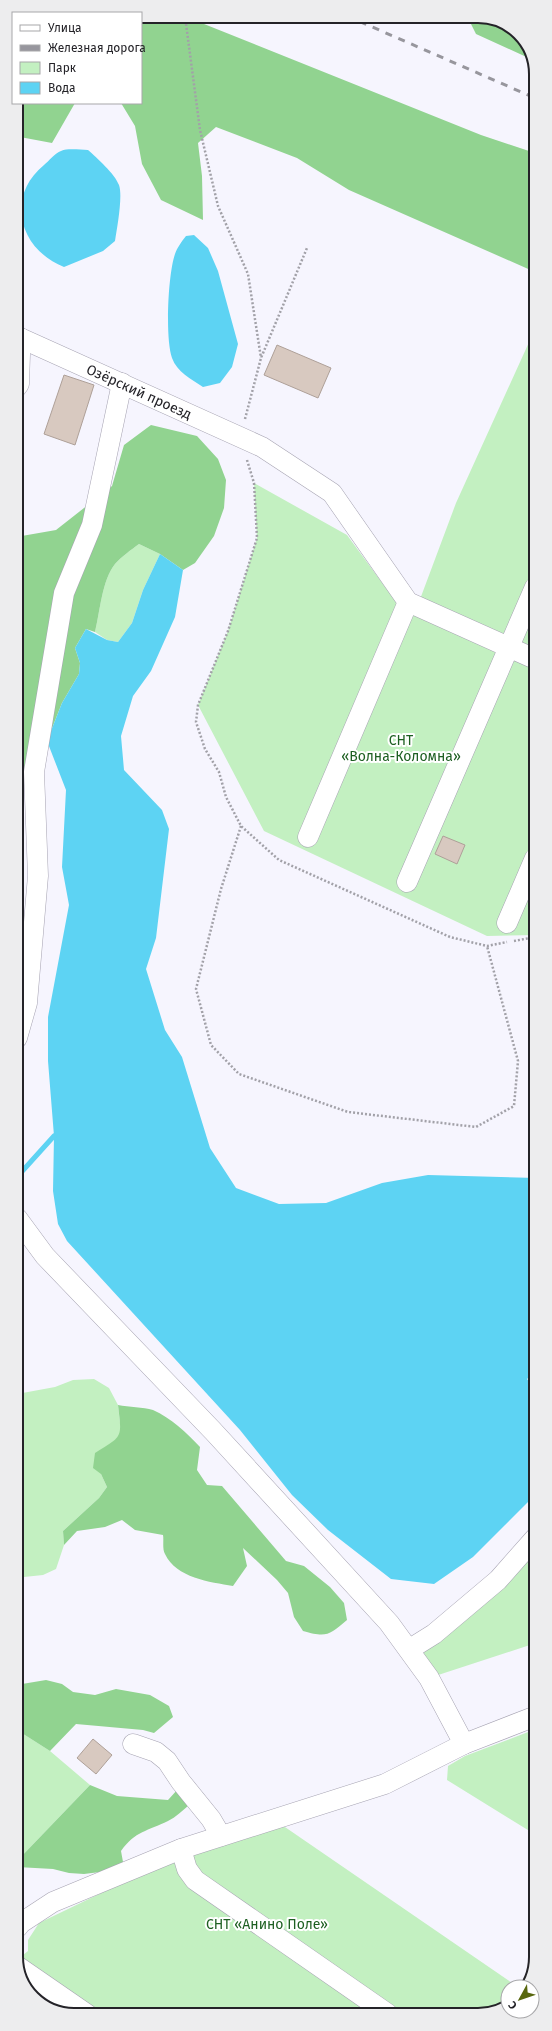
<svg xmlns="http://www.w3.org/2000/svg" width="552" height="2031" font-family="'Fira Sans',sans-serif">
	<rect width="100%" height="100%" fill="#f6f5fe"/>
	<path fill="#c3f0c1" d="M535 329V935L487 936 264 831 198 705 228 631 257 538 254 483 347 535 405 614 419 602 456 503Z
		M139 544 160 554 143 590 132 623 118 642 107 640 95 632C100 612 102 580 115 564 121 557 131 550 139 544Z
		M94 1379 109 1388 118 1405 121 1432 101 1474 107 1487 99 1498 63 1531 64 1545 56 1569 43 1575 24 1577 17 1581V1394L55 1387 73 1380Z
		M536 1537V1643L429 1678 410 1649Z
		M536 1729V1835L447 1780 448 1766 465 1756Z
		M17 1730 50 1751 90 1785 17 1861Z
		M282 1825 518 1987H508V2003L490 2014 70 2015 36 2001 17 1969V1960L28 1951V1940L39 1923 174 1858Z"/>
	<path fill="#91d390" d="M141 16H184L481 135 535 153V272L349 190 297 158 216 127 198 143 202 176 203 220 161 200 142 164 135 126 121 103H141Z
		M467 16H486L517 30 533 60 476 34Z
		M20 103H75L52 143 20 137Z
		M151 425 197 436 218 459 226 480 224 508 214 536 195 563 183 570 160 554 139 544C131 550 121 557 115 564 102 580 100 612 95 632L86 629 75 648 80 663 79 674 62 703 47 741 43 779 16 785V537L56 530 112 486 124 445Z
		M118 1405C129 1407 143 1407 153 1410 171 1418 187 1433 200 1447L197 1470 207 1485 222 1486 286 1561 304 1566 330 1587 344 1603 347 1620C329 1635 327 1638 303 1631L294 1617 288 1593 277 1580 243 1548 247 1566 233 1586C210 1582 176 1578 165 1554 162 1549 164 1540 163 1535L135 1530 122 1520 105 1527 77 1531 64 1545 63 1531 99 1498 107 1487 101 1474 93 1468 95 1453C123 1435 122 1439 118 1405Z
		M46 1680 62 1684 73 1692 95 1695 116 1689 150 1695 169 1706 173 1717 154 1733 143 1730 76 1724 50 1751 17 1730V1681L22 1684Z
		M90 1785 117 1796 168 1800 178 1789 189 1805C182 1811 176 1817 168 1821 148 1831 135 1831 121 1851L123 1862 116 1870 84 1874 69 1873 53 1869 17 1867V1861Z"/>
	<path fill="#5dd3f3" d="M88 150C97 158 115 174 119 185 123 196 117 228 115 241L103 251 64 267C19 249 5 197 44 165 49 161 55 153 61 151 68 148 80 150 88 150Z
		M194 235 208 248 218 271 238 344 232 367 220 383 203 387C191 379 177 372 172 358 165 338 168 274 175 254 177 248 182 241 186 236Z
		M160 554 183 570 175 617 151 671 133 696 121 736 124 770 162 810 169 829 156 938 146 969 165 1030 182 1057 210 1148 236 1188 279 1204 326 1203 382 1183 428 1175 536 1178V1370L527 1379 536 1391V1494L473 1557 434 1584 391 1579 328 1530 292 1495 240 1430 67 1241 58 1224 53 1191 54 1136 48 1061V1017L69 905 62 867 66 790 47 741 62 703 79 674 80 663 75 648 86 629 107 640 118 642 132 623 143 590Z"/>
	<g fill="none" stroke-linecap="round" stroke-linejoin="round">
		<path stroke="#5dd3f3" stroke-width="5" d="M17 1177 54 1136
			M17 1432 21 1449 17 1456"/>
	</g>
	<path fill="#d8c9c0" stroke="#aea098" d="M277 345 331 368 318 398 264 375Z
		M64 375 94 385 75 445 44 434Z
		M443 836 465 845 457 864 435 854Z
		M93 1739 112 1755 96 1774 77 1758Z"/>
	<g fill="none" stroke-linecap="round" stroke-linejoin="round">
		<defs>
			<g id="minor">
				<path id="s1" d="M16 336 262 447 332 493 408 602 535 659"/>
				<path d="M16 388 19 384 20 354 19 337"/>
				<path d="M308 837 408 602"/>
				<path d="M407 882 535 587"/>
				<path d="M507 923 535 858"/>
				<path d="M17 1038 27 1003 38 876 34 772 64 593 92 525 122 383"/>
				<path d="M17 1218 45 1256 213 1431 389 1623 429 1678 464 1744"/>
				<path d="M410 1649 434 1634 498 1580 536 1537"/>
				<path d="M133 1744 156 1752 167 1761 181 1782 211 1819 221 1836"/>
				<path d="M181 1849 187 1869 195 1880 388 2014"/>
				<path d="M17 1928 21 1923 53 1902 181 1849 385 1784 464 1744 536 1716"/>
				<path d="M17 1966 88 2015"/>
			</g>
		</defs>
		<use href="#minor" stroke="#a6a3b2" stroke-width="21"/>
		<path stroke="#a2a1a8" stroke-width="2.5" stroke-dasharray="2 2" stroke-linecap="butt" d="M185 16 200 130 218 206 248 274 261 358
			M245 419 261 358 307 248
			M247 460 254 483 257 538 228 631 198 705 196 722 205 749 219 772 226 797 241 826 279 860 450 937 487 946 507 942
			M241 826 221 889 196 989 211 1045 239 1074 348 1112 476 1127 514 1106 518 1061 487 946
			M514 941 535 937"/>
		<use href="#minor" stroke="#fff" stroke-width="20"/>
		<path stroke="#97969d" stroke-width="3" stroke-dasharray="7 7" stroke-linecap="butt" d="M347 16 535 98"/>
	</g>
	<g text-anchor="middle" stroke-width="4" stroke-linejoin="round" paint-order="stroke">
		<g font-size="14" fill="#242328" stroke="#fff">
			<text dy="5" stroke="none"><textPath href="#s1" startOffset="135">Озёрский проезд</textPath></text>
		</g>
		<g font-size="14" fill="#1d5f21" stroke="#fff">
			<text x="401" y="745">СНТ<tspan x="401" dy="16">«Волна-Коломна»</tspan></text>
			<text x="267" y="1929">СНТ «Анино Поле»</text>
		</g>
	</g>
	<path d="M0 0H552V2031H0ZM74 23H478A51 51 0 0 1 529 74V1957A51 51 0 0 1 478 2008H74A51 51 0 0 1 23 1957V74A51 51 0 0 1 74 23Z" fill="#ededee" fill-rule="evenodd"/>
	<path fill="none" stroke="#242328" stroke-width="2" d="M74 23H478A51 51 0 0 1 529 74V1957A51 51 0 0 1 478 2008H74A51 51 0 0 1 23 1957V74A51 51 0 0 1 74 23Z"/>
	<rect x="12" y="12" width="130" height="92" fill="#ffffff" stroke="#a7a7a9"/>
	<rect x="20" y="25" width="20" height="6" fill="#ffffff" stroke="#a7a7a9"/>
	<text x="48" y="32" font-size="12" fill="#242328">Улица</text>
	<rect x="20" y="45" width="20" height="6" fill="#97969d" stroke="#a7a7a9"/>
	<text x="48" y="52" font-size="12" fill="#242328">Железная дорога</text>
	<rect x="20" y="62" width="20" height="12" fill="#c3f0c1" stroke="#a7a7a9"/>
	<text x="48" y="72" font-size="12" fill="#242328">Парк</text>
	<rect x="20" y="82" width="20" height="12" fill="#5dd3f3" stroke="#a7a7a9"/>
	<text x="48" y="92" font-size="12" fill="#242328">Вода</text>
	<g transform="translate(520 1999) rotate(230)"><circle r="19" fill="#ffffff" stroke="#a7a7a9"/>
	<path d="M0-3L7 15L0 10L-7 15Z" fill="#58670e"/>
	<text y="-6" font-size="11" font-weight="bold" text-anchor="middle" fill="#242328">С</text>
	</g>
</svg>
